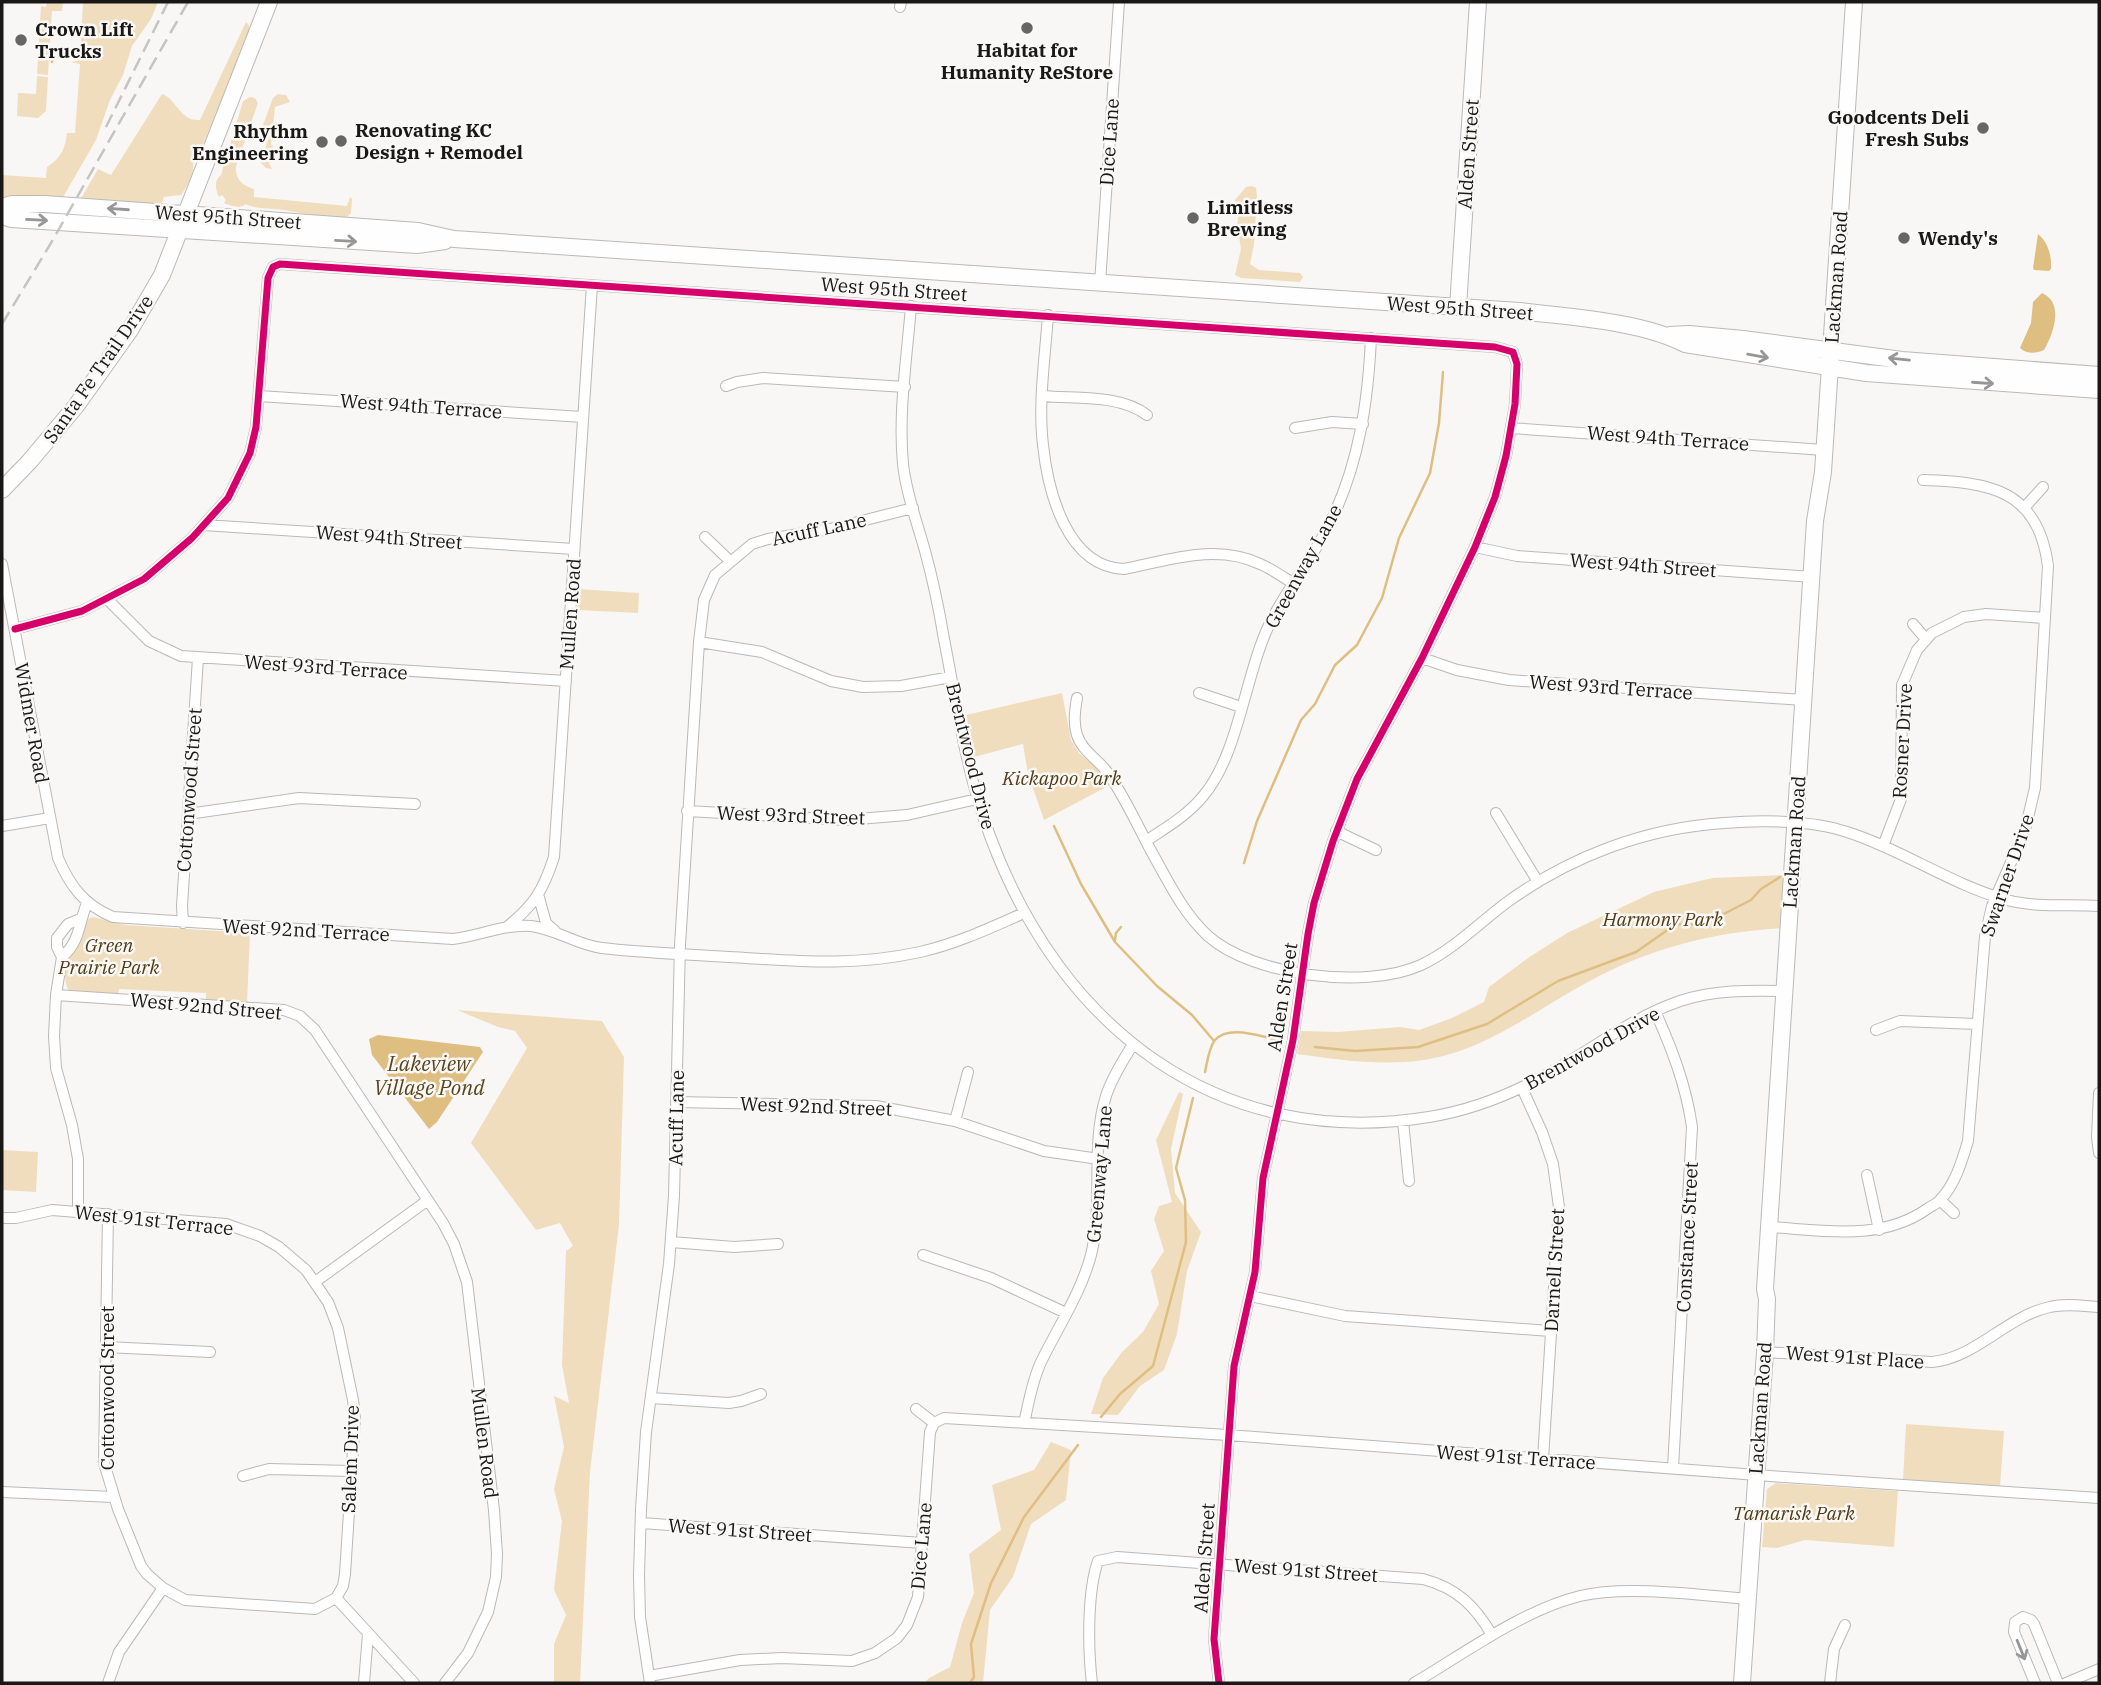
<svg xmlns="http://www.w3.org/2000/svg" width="2101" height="1685" font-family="'IBM Plex Serif',serif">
	<rect width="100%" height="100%" fill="#f9f7f5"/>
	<path fill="#f0ddbe" d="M47 2H63L62 11H52L48 75 37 74 41 6 46 7Z
		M83 2H158L151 19 132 46 123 75 110 100 96 140 62 199 2 197V175L46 178 47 167C61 158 65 149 67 133H75L80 64 71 62 80 60Z
		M246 22 249 25V34L197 159 193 164C195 172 187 187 181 195L164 197 161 206 151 203 150 204 80 200 98 169 111 175 162 94C176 98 180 122 200 120Z
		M37 76 48 77 46 111 38 118 17 116 18 93 36 94Z
		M278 94 286 95 290 102 275 107 271 145 273 146 271 163H269L272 169 266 168 260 162 271 132 264 128 263 125 273 98Z
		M250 97 255 98 258 103 236 166C235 179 242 185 254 189V197L347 206 350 197 352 199 351 213 347 217C324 221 296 210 273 209 263 208 252 208 246 204 241 209 230 206 224 203L226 200 222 195 219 197C215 189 214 180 221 175L243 101Z
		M1252 186 1256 188 1257 196 1254 244 1250 264 1259 270 1300 273 1303 277 1300 282 1241 278 1235 275 1241 249 1237 225 1239 211 1235 200 1246 187Z
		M578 589 639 593 638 613 577 610Z
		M1062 693 1071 740 1079 753 1100 770 1110 785 1044 820 1028 774 1023 744 974 757 966 715Z
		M1787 875 1784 928C1712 932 1650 948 1586 983 1535 1011 1484 1051 1424 1060 1382 1066 1338 1060 1297 1054L1301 1031 1338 1032 1400 1027 1419 1030 1452 1018 1484 1002 1489 987 1528 958 1567 933 1654 892 1712 878Z
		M93 917 126 925 250 933 247 1004 206 1001V993L119 989 118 996 69 991C56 969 79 939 88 919Z
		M457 1010 602 1021 624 1057 619 1225 590 1472 580 1683H554V1644L566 1615 554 1590 562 1521 554 1489 564 1447 554 1396 569 1403 562 1365 566 1251 573 1246 560 1223 536 1230 471 1143 527 1048 515 1031 498 1027Z
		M1179 1092 1183 1094 1171 1149 1175 1193 1201 1232 1187 1271 1177 1334 1164 1370 1140 1386 1118 1415 1091 1414 1103 1378 1122 1352 1143 1332 1159 1304 1151 1271 1164 1251 1154 1219 1159 1206 1172 1202 1156 1140Z
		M2 1150 38 1152 36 1192 2 1190Z
		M1906 1424 2004 1431 2000 1487 1903 1480Z
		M1051 1442 1071 1450 1066 1500 1031 1524 1013 1577 990 1610 983 1683H924L929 1678 950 1667 962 1623 974 1593 969 1554 1001 1530 992 1485 1034 1470Z
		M1776 1483 1898 1491 1894 1547 1805 1540 1777 1548 1762 1547 1767 1489Z"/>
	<path fill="#dfbe82" d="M2038 234C2048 242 2052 256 2051 269L2049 271 2034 270 2033 268Z
		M2042 293C2065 303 2053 335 2044 350 2035 354 2027 354 2020 348L2031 323 2033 302Z
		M378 1035 480 1047 483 1052 437 1122 429 1129 372 1055 369 1039Z"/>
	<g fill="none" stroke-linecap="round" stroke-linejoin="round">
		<path stroke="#dfbe82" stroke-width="2.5" d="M52 62V59
			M1054 826 1081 884 1115 942 1157 986 1192 1015 1214 1041
			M1244 863 1257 821 1301 720 1315 704 1335 665 1357 645 1382 598 1399 538 1430 473 1439 423 1443 372
			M1115 940 1116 933 1121 927
			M1315 1047 1355 1051 1418 1047 1487 1024 1558 981 1636 952 1676 924 1702 925 1751 900 1761 889 1780 877
			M1205 1072C1207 1063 1209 1047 1215 1040 1229 1025 1258 1036 1275 1039
			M1101 1417 1120 1394 1153 1366 1186 1242 1185 1200 1176 1168 1193 1098
			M970 1683 974 1677 971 1644 991 1583 1024 1517 1078 1445"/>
		<defs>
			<path id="street" d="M900 7 901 2
				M1100 283 1119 2
				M911 306C907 357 898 413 903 464 906 493 917 522 925 551 933 580 939 609 944 639 957 705 966 773 990 836 1061 1028 1218 1151 1429 1117 1479 1109 1526 1088 1568 1062 1605 1040 1639 1015 1680 1001 1713 990 1749 990 1784 991
				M1048 315C1045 358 1038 403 1043 445 1048 492 1067 567 1124 569 1169 560 1217 543 1260 564 1272 569 1283 577 1294 584
				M726 386 737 382 763 378 905 387
				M259 396 583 417
				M1043 396C1076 399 1119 394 1147 415
				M1295 428 1332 422 1363 424
				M1511 428 1824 450
				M2024 508 2043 487
				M204 525 574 549
				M705 537 730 561
				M1475 547 1517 556 1812 577
				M2 564 58 858C70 886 84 905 113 917L453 939C479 936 504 924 531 926 556 929 577 945 602 948 644 953 687 954 729 957 798 961 851 967 920 952 956 944 990 928 1024 913
				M107 599 149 641 181 656 566 681
				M1913 624 1925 638
				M15 629 82 611 144 579 192 538 228 498 250 453 256 427 268 278 273 267 280 264 1495 347 1513 352 1517 364 1515 404 1506 456 1495 497 1475 547 1422 658 1357 779 1333 841 1314 903 1308 934 1293 1040 1263 1178 1255 1272 1234 1366 1214 1639 1219 1683
				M699 642 762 652 831 681 863 687 901 686 951 677
				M1422 658 1457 670 1509 680 1803 700
				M1199 693 1241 707
				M1077 698C1075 710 1073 723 1077 735 1082 751 1099 760 1108 773 1124 796 1137 824 1150 849 1167 879 1182 912 1208 936 1253 976 1366 990 1421 965 1453 950 1478 924 1506 903 1569 857 1645 828 1724 823 1761 820 1812 820 1847 832 1901 849 1954 886 2007 900 2037 908 2069 904 2099 906
				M687 811 846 820 907 815 977 799
				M1496 813 1538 882
				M188 814 299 798 415 804
				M2 826 50 818
				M1336 831 1376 850
				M1146 841C1167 827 1188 815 1204 795 1239 753 1245 674 1270 623 1287 588 1313 558 1330 523 1359 464 1368 402 1371 338
				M1883 846 1901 799 1902 685 1917 650 1932 633 1964 617 1986 614 2045 618
				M538 894 546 923 555 931
				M183 923 182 906 198 658
				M507 927C534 905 543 891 554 857L592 285
				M62 957C80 942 79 922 87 903
				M56 995 284 1010 300 1016 315 1030 443 1223 454 1244 467 1282 494 1510 497 1554 496 1577 488 1612 468 1653 445 1683
				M1655 1011C1672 1049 1686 1085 1692 1127L1673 1468
				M1876 1030 1900 1021 1977 1024
				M1522 1088 1542 1132 1553 1164 1559 1207 1543 1459
				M2099 1093 2097 1137 2099 1153
				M676 1102 876 1106 955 1121 1044 1151 1099 1159
				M955 1121 968 1072
				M1403 1121 1409 1181
				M1867 1175 1879 1230
				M1940 1200 1954 1213
				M78 1212V1159L72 1125 56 1068 54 1036 56 995 62 957 57 947V938L68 924 80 919
				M108 1214 104 1463 118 1509 141 1566 147 1574 163 1588 185 1600 315 1609 336 1598
				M2 1218H16L52 1210 226 1224 260 1236 279 1247 306 1270 328 1302 338 1328 353 1400 355 1419 345 1574 343 1586 336 1598
				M1769 1227C1822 1230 1880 1242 1927 1209 1931 1206 1937 1204 1940 1200 1955 1185 1962 1161 1968 1141L1985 936 1992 906 2025 830 2035 788 2048 566C2038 489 1989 482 1923 480
				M671 1242 734 1247 778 1244
				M923 1255 991 1278 1066 1313
				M315 1282 428 1200
				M1250 1296 1345 1316 1550 1331
				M106 1347 210 1352
				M1765 1352 1932 1362C1976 1358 2007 1316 2050 1307 2065 1303 2083 1306 2099 1307
				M651 1398 729 1403 741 1401 761 1394
				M916 1409 934 1423
				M934 1423 944 1418 1228 1435 1784 1477 2099 1498
				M1024 1423C1029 1402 1032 1381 1041 1362 1058 1327 1081 1293 1091 1255 1104 1203 1090 1147 1106 1096 1112 1077 1123 1061 1133 1044
				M243 1476 269 1469 351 1471
				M2 1492 113 1497
				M641 1523 922 1543
				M336 1598 414 1683
				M649 1676 740 1660 782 1658 852 1661 875 1653 897 1638 907 1625 918 1597 930 1432 934 1423
				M108 1683 119 1652 163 1588
				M364 1683 368 1634
				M650 1683 640 1617 639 1575 641 1509 646 1432 669 1264 674 1196 680 945 699 642 704 600 715 575 752 544 768 539 830 529 913 508
				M1092 1683C1088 1650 1087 1592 1098 1561L1117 1557 1423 1579C1457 1588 1475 1606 1492 1635
				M1414 1683C1465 1653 1523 1610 1580 1596 1625 1585 1700 1595 1747 1599
				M1830 1683 1834 1649 1845 1625
				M2035 1683 2014 1632 2015 1622 2023 1617 2031 1620 2034 1624 2058 1683
				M2066 1683 2099 1669"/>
			<path id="secondary" d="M2 207 12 204H45L418 231 454 239 1519 311C1569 317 1641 321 1685 344L1866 373 2099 390
				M2 216 11 219 417 245 445 241
				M1458 307 1478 2
				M1670 335 1689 334 1743 339 1902 360 2099 375
				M2 490 29 462 76 406 130 330 162 275 269 2
				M1742 1683 1765 1352 1767 1299 1765 1289 1815 521 1823 472 1854 2"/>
		</defs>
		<use href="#street" stroke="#bab9b7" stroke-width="12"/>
		<use href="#secondary" stroke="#bab9b7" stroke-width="18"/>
		<use href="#street" stroke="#fefefe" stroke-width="10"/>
		<use href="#secondary" stroke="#fefefe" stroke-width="16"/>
		<path stroke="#c4c4c3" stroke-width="2.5" stroke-dasharray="14 7" stroke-linecap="butt" d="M106 127 168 2
			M2 324 51 243 188 2"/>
		<defs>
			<path id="cycleway" d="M15 629 82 611 144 579 192 538 228 498 250 453 256 427 268 278 273 267 280 264 1495 347 1513 352 1517 364 1515 404 1506 456 1495 497 1475 547 1422 658 1357 779 1333 841 1314 903 1308 934 1293 1040 1263 1178 1255 1272 1234 1366 1214 1639 1219 1683"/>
		</defs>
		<use href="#cycleway" stroke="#faf8f4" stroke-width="11"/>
		<use href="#cycleway" stroke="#d6006c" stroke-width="7"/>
	</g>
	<defs><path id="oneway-shaft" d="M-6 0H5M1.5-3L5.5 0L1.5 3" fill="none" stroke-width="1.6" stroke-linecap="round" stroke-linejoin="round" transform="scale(1.75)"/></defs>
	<g stroke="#979696">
		<use href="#oneway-shaft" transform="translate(118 209) rotate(-176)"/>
		<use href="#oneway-shaft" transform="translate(37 220) rotate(3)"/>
		<use href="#oneway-shaft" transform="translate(346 241) rotate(3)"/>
		<use href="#oneway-shaft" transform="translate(1758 356) rotate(10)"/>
		<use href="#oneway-shaft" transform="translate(1899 359) rotate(-174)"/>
		<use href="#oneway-shaft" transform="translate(1983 383) rotate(4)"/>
		<use href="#oneway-shaft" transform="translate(2021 1650) rotate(68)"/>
	</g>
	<g fill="#676665" stroke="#faf8f4" stroke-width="2.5">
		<circle cx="1027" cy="28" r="7"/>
		<circle cx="21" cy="40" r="7"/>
		<circle cx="1983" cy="128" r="7"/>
		<circle cx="341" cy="141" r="7"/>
		<circle cx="322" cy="142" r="7"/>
		<circle cx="1193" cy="218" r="7"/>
		<circle cx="1904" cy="238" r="7"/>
	</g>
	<g text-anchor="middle" stroke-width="5" stroke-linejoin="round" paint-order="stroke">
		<g font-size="19" font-weight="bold" fill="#191817" stroke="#faf8f4" text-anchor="start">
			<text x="35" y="36">Crown Lift<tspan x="35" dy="22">Trucks</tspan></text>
			<text x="1027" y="57" text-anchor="middle">Habitat for<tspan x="1027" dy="22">Humanity ReStore</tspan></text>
			<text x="1969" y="124" text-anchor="end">Goodcents Deli<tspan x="1969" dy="22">Fresh Subs</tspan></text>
			<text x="355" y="137">Renovating KC<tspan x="355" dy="22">Design + Remodel</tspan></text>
			<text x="308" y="138" text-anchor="end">Rhythm<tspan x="308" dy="22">Engineering</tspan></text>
			<text x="1207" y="214">Limitless<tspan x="1207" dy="22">Brewing</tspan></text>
			<text x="1918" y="245">Wendy's</text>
		</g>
		<g font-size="19" fill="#191817" stroke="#faf8f4">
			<text transform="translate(1109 142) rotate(-86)" y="7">Dice Lane</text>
			<text transform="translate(1468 154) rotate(-86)" y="7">Alden Street</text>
			<text transform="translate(228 217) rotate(4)" y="7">West 95th Street</text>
			<text transform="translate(1836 277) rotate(-86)" y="7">Lackman Road</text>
			<text transform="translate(894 289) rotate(4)" y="7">West 95th Street</text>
			<text transform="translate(1460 308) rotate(4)" y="7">West 95th Street</text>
			<text transform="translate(98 369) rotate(-55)" y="7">Santa Fe Trail Drive</text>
			<text transform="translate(421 406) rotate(4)" y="7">West 94th Terrace</text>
			<text transform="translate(1668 438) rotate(4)" y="7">West 94th Terrace</text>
			<text transform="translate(819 529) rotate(-12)" y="7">Acuff Lane</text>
			<text transform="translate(389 537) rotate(4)" y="7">West 94th Street</text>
			<text transform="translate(1643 565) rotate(4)" y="7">West 94th Street</text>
			<text transform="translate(1303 566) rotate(-61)" y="7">Greenway Lane</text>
			<text transform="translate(570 614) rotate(-86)" y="7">Mullen Road</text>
			<text transform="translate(326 667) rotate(4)" y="7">West 93rd Terrace</text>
			<text transform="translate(1611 687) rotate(4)" y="7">West 93rd Terrace</text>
			<text transform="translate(32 723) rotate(80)" y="7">Widmer Road</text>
			<text transform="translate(1902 741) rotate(-87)" y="7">Rosner Drive</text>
			<text transform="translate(971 756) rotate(76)" y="7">Brentwood Drive</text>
			<text transform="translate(189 790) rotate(-86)" y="7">Cottonwood Street</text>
			<text transform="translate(791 815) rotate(2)" y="7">West 93rd Street</text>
			<text transform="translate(1794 842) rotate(-86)" y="7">Lackman Road</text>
			<text transform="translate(2007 875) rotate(-71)" y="7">Swarner Drive</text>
			<text transform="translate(306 930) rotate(3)" y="7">West 92nd Terrace</text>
			<text transform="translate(1282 997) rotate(-81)" y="7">Alden Street</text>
			<text transform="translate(206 1006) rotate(5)" y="7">West 92nd Street</text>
			<text transform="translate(1592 1048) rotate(-29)" y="7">Brentwood Drive</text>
			<text transform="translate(816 1106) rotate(2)" y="7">West 92nd Street</text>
			<text transform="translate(676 1118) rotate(-89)" y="7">Acuff Lane</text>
			<text transform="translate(1099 1174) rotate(-85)" y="7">Greenway Lane</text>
			<text transform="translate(154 1220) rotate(6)" y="7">West 91st Terrace</text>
			<text transform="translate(1687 1237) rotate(-87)" y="7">Constance Street</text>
			<text transform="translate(1554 1270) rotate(-87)" y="7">Darnell Street</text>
			<text transform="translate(1855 1357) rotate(4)" y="7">West 91st Place</text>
			<text transform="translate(107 1388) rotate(-90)" y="7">Cottonwood Street</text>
			<text transform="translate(1760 1408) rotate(-86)" y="7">Lackman Road</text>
			<text transform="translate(485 1443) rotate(83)" y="7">Mullen Road</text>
			<text transform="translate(1516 1457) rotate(4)" y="7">West 91st Terrace</text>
			<text transform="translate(350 1459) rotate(-88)" y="7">Salem Drive</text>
			<text transform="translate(740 1530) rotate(4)" y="7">West 91st Street</text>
			<text transform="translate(921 1546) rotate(-85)" y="7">Dice Lane</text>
			<text transform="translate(1204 1558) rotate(-86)" y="7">Alden Street</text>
			<text transform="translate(1306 1570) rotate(4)" y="7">West 91st Street</text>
		</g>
		<g font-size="19" font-style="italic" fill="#4f3b17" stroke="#faf8f4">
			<text x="1062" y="785">Kickapoo Park</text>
			<text x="1663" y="926">Harmony Park</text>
			<text x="109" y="952">Green<tspan x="109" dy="22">Prairie Park</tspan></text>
			<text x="1794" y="1520">Tamarisk Park</text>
		</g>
		<g font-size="21" font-style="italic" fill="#594421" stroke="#faf8f4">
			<text x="429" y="1071">Lakeview<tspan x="429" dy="24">Village Pond</tspan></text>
		</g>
	</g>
	<rect width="2101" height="1685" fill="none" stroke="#191817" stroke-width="7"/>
</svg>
